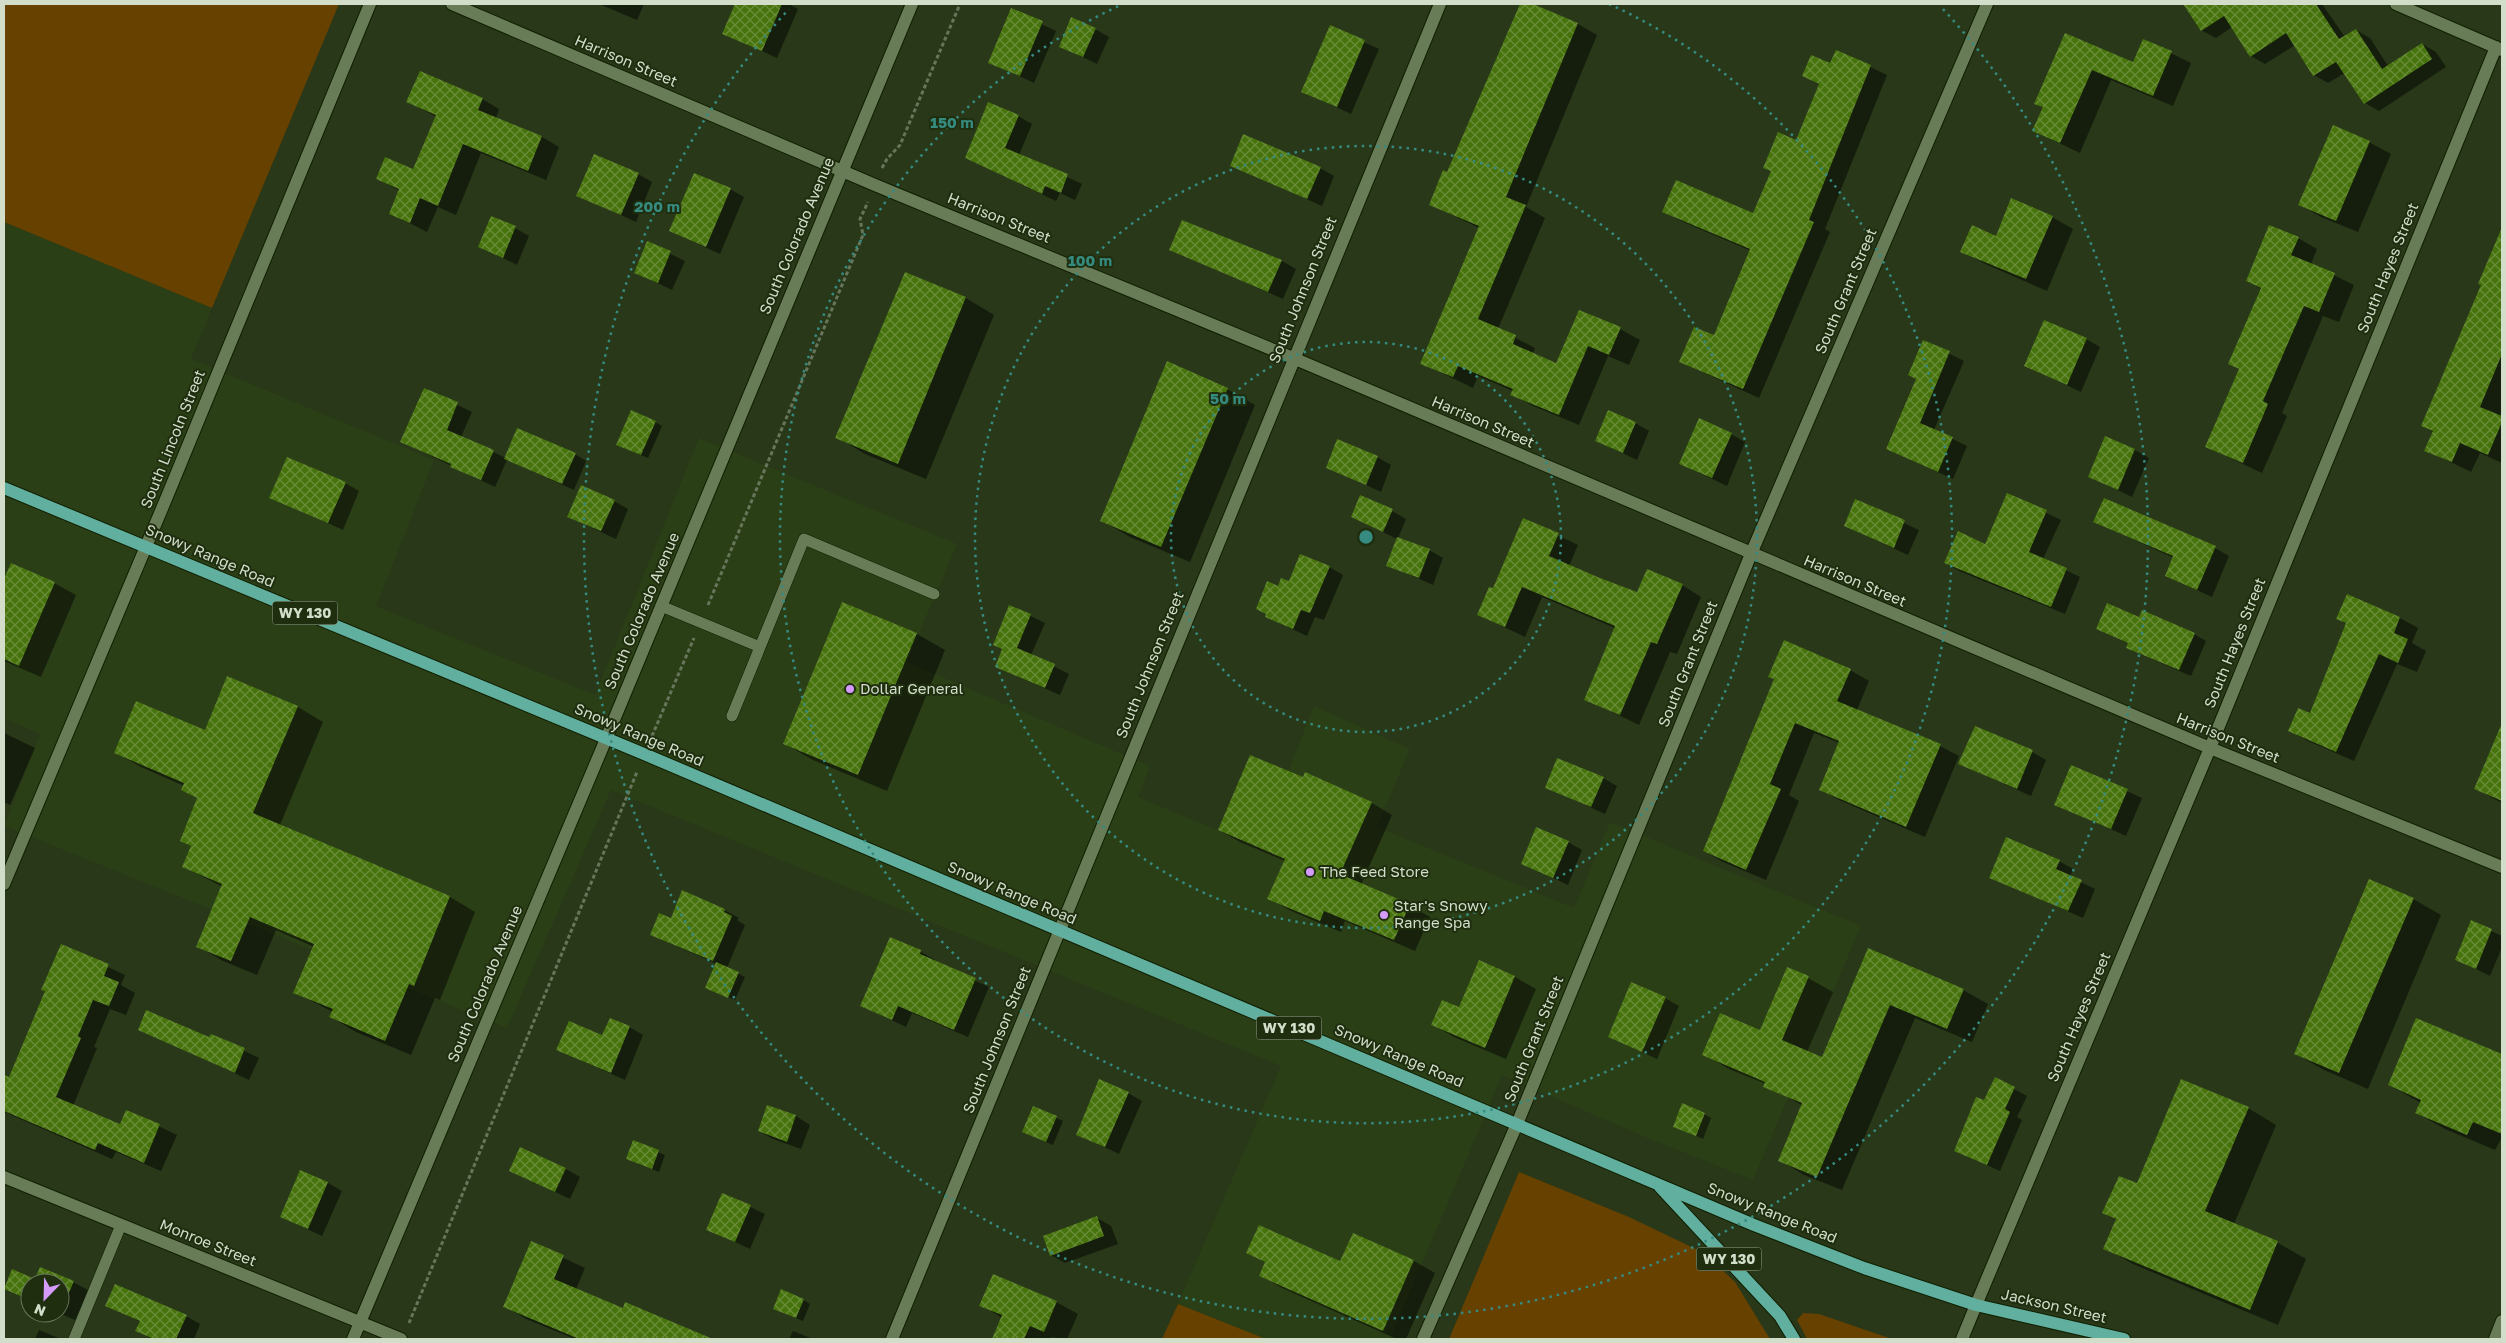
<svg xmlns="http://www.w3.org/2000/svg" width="2506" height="1343" font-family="'Golos Text',sans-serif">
	<defs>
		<pattern id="building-cross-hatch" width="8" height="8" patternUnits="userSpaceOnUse" patternTransform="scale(1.25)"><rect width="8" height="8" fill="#47730d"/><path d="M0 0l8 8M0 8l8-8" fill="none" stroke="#698d3a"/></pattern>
	</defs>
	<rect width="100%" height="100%" fill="#283818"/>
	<path fill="#2b3f17" d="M4 222 212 308 191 359 434 460 376 606 595 695 699 438 957 544 907 662 1150 766 1138 797 1258 847 1314 706 1410 749 1377 827 1574 908 1610 822 1861 926 1753 1180 1645 1137 1502 1075 1390 1339H1266L1178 1304 1281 1066 611 790 507 1028 4 826 40 734 4 718Z"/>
	<path fill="#674100" d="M4 4H339L212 308 4 222Z
		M1519 1172 1629 1217 1704 1253 1735 1282 1770 1339H1449Z
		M1178 1304 1266 1339H1162Z
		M1803 1313 1819 1314 1892 1339H1807L1797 1320Z"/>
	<path fill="#0007" d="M599 4H644L637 20Z
		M736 4H789L798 9 777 58 723 33Z
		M1521 4H1530L1578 24 1597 35 1526 207 1545 218 1498 329 1535 348 1533 354 1557 364 1579 311 1620 329 1640 340 1629 365 1608 356 1579 425 1531 405 1512 394 1513 391 1478 376 1473 388 1422 363 1479 228 1430 204 1448 174Z
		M2184 4H2286L2290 10 2301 4H2322L2345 37 2356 30 2370 38 2388 66 2422 44 2436 52 2446 67 2379 111 2365 103 2345 73 2328 83 2314 75 2295 45 2265 64 2251 56 2232 27 2216 38 2201 30Z
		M1012 10 1056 31 1034 83 990 62Z
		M1330 27 1379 49 1351 114 1303 91Z
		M1095 29 1109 37 1097 64 1060 46Z
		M2065 34 2134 64 2144 40 2191 63 2173 106 2111 80 2080 153 2034 131 2044 108 2036 103Z
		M1837 51 1887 75 1825 229 1830 232 1759 398 1680 362 1715 337 1751 251 1679 220 1664 211 1754 215 1772 172 1764 167 1797 141 1820 85 1803 76 1831 65Z
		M482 99 499 109 496 118 542 137 559 147 546 180 481 153 456 215 438 207 427 232 390 213 400 191 378 179 414 171 437 117 408 102Z
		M1018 116 1032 124 1019 155 1082 184 1075 200 1060 193 1056 201 966 158Z
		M2369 142 2391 154 2358 232 2321 217 2300 205Z
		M1231 165 1320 168 1334 176 1322 206Z
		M638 174 652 182 636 222 578 195Z
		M730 189 744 197 720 254 670 231Z
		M2052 217 2073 229 2047 291 1983 263 1962 251Z
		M1182 221 1282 261 1296 269 1283 299 1171 249Z
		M515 228 529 236 517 265 479 246Z
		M2502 230V410L2500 416 2502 418V463L2480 453 2471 472 2426 450 2433 432 2422 426 2482 285 2480 283Z
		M2298 238 2317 249 2311 264 2354 285 2339 322 2323 316 2282 413 2287 416 2262 473 2207 447 2240 370 2230 364 2261 289 2247 281Z
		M648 243 685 261 672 290 635 272Z
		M906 273 966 298 994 315 926 479 865 454 837 437Z
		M2086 339 2100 347 2081 392 2026 366Z
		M1924 341 1964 361 1934 430 1967 446 1953 479 1887 449 1917 379Z
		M424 389 472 412 461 437 506 458 575 454 586 461 574 490 507 460 495 487 402 442Z
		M1227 389 1255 405 1190 562 1130 537 1101 520Z
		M655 422 662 426 648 458 624 448Z
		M1635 423 1649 431 1637 460 1597 441Z
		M1731 434 1745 442 1727 486 1681 464Z
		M2135 450 2149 458 2132 497 2089 476Z
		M1377 457 1391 465 1381 492 1328 467Z
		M345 483 359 491 343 530 271 497Z
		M2008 495 2061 520 2043 559 2080 577 2065 614 1959 571 1945 563 1986 545Z
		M614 501 628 509 616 539 569 517Z
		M1856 501 1919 530 1908 555 1845 526Z
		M1392 511 1406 519 1398 538 1429 550 1443 558 1433 585 1388 565 1397 539 1352 517Z
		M1524 519 1578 545 1569 566 1638 594 1682 585 1701 597 1677 654 1670 652 1639 725 1586 699 1615 628 1542 597 1525 637 1479 615 1494 590Z
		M2095 522 2215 548 2229 556 2212 597 2166 576 2174 558Z
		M11 565 54 583 76 595 41 677 4 661V582Z
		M1329 567 1343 575 1324 620 1315 617 1307 636 1266 617 1279 587Z
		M2347 596 2400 618 2418 628 2412 643 2426 651 2417 672 2397 664 2354 761 2308 741 2290 731 2311 715 2347 624 2338 619Z
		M843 603 917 634 945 650 887 791 813 760 785 744Z
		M1010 606 1045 623 1031 655 1069 674 1060 695 996 667 1003 650 994 645Z
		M2097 629 2194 634 2206 641 2191 676 2140 654 2128 647 2129 644Z
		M1850 670 1869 681 1857 710 1940 746 1959 756 1925 837 1839 800 1820 789 1840 743 1814 733 1789 795 1799 801 1766 880 1723 862 1704 851 1775 679Z
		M227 677 298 707 323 722 280 825 450 897 475 912 440 1000 435 998 411 1055 356 1032 331 1017 333 1012 294 992 314 947 276 930 257 975 223 961 198 946 223 887 184 867 192 847 181 841 198 799 183 790 184 786 141 767 116 753 206 732Z
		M2502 726V803L2476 789Z
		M4 733 35 748 10 805 4 802Z
		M2032 752 2046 760 2031 796 1960 764Z
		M2071 766 2142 798 2126 836 2055 804Z
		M1305 774 1372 803 1392 815 1361 885 1409 905 1430 917 1415 951 1345 921 1341 932 1289 910 1269 898 1285 861 1240 842 1219 830 1303 779Z
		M1603 778 1617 786 1605 814 1546 787Z
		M1568 842 1582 850 1568 885 1522 863Z
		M2059 861 2073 869 2070 877 2095 889 2083 918 1990 877Z
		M2413 899 2441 915 2368 1089 2324 1070 2296 1054Z
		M724 910 739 918 737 920 745 925 727 968 745 977 735 1000 713 991 717 964 651 935 672 919Z
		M2472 922 2502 936V947L2490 976 2456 959Z
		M890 939 921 952 935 960 934 962 989 987 968 1037 912 1013 906 1027 862 1006Z
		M61 945 125 975 121 985 135 993 126 1015 110 1009 94 1047 97 1048 73 1106 120 1126 127 1111 177 1135 161 1171 116 1152 112 1159 4 1112V1077L10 1079 47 991Z
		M1869 950 1963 990 1988 1004 1972 1042 1915 1018 1842 1190 1804 1175 1780 1160 1803 1106 1766 1084 1729 1069 1704 1054 1761 1032 1808 978 1833 992 1807 1052 1823 1059Z
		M1515 977 1536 989 1506 1059 1454 1037 1433 1025Z
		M1665 998 1679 1006 1657 1059 1609 1037Z
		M2417 1019 2502 1055V1137L2495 1150 2445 1129 2417 1113 2421 1103 2389 1085Z
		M629 1027 643 1035 625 1080 558 1050Z
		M140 1029 210 1038 211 1035 259 1058 249 1080Z
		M2014 1089 2027 1096 2017 1117 2022 1120 2000 1171 1955 1150Z
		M1128 1093 1142 1101 1119 1154 1077 1134Z
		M768 1106 796 1116 810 1125 801 1149 773 1139 759 1131Z
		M1033 1108 1063 1121 1053 1145 1030 1135Z
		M2248 1108 2276 1125 2234 1224 2278 1243 2306 1259 2278 1325 2133 1264 2105 1248 2116 1220 2104 1213 2138 1185Z
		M1704 1114 1711 1118 1703 1139 1674 1126Z
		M634 1142 665 1155 659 1172 627 1159Z
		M566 1169 580 1177 570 1199 511 1171Z
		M328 1183 342 1191 322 1236 282 1217Z
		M723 1194 765 1214 750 1249 708 1229Z
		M1097 1218 1111 1226 1118 1244 1065 1263 1051 1255Z
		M1353 1234 1414 1261 1435 1273 1406 1339H1397L1282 1288 1261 1276 1266 1263 1248 1253 1341 1262Z
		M532 1243 585 1268 576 1289 624 1309 707 1339H575L526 1319 505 1306Z
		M36 1280 73 1282 88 1290 75 1320 59 1313 60 1283H30V1301L5 1288Z
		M804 1300 810 1304 803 1321 781 1312Z
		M1056 1302 1078 1314 1067 1339 1051 1337V1339H993L1002 1318 981 1305Z
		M107 1306 186 1316 200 1324 194 1339H152L137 1331 141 1322Z
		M39 1330 61 1339H35Z
		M793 1331 813 1339H789Z"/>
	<path fill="url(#building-cross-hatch)" d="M735 4H782L762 51 722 34Z
		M1520 4H1533L1578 23 1506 197 1526 205 1478 319 1516 335 1513 344 1556 363 1579 310 1621 327 1609 355 1588 346 1559 415 1510 395 1513 389 1458 366 1453 377 1420 364 1479 226 1429 205 1443 170 1447 172Z
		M2183 4H2316L2339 39 2356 29 2382 69 2422 43 2432 59 2364 104 2336 62 2313 76 2286 33 2250 57 2224 16 2201 31Z
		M1011 8 1043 21 1020 76 988 63Z
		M1071 17 1096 28 1083 57 1059 47Z
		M1330 25 1365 40 1337 107 1301 92Z
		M2065 33 2133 62 2143 39 2172 51 2153 96 2092 70 2060 143 2032 131 2043 107 2034 104Z
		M1836 50 1871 65 1809 220 1814 222 1743 389 1679 362 1694 327 1714 335 1750 249 1662 212 1676 180 1753 213 1771 171 1763 168 1778 132 1796 140 1819 84 1802 76 1811 55 1830 63Z
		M420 71 483 98 478 110 542 136 528 171 463 144 438 206 420 198 410 223 389 214 399 189 376 179 385 157 413 169 436 115 406 102Z
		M988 102 1019 115 1005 148 1068 174 1061 193 1045 186 1042 194 965 158Z
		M2333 125 2370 141 2336 221 2298 205Z
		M1243 134 1321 167 1307 199 1230 166Z
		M594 154 639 173 621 215 576 196Z
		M694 173 731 188 706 247 669 231Z
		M2011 198 2053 216 2026 279 1960 252 1972 225 1996 236Z
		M491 216 516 226 503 258 478 247Z
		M1182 220 1282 260 1268 292 1169 250Z
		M2269 225 2299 237 2291 255 2335 273 2319 312 2304 306 2263 401 2268 404 2243 463 2205 447 2239 369 2228 364 2261 288 2246 281Z
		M2502 227V354L2480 407 2502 416V422L2488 455 2460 443 2452 462 2424 451 2433 431 2421 426 2481 285 2478 284Z
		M647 241 671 251 658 283 634 273Z
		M905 272 966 297 898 464 835 438Z
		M2044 320 2087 338 2067 385 2024 366Z
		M1923 340 1950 351 1920 423 1953 437 1938 472 1886 449 1916 379 1908 375Z
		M1167 361 1228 388 1161 547 1100 521Z
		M424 388 458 402 447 430 494 450 481 480 450 467 451 464 400 442Z
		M631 410 656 421 641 455 616 445Z
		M1608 410 1636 422 1623 453 1595 441Z
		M1699 418 1732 433 1712 478 1679 464Z
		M517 428 576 453 562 484 504 459Z
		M2105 436 2135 449 2118 490 2088 477Z
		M1337 439 1378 456 1366 485 1326 468Z
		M287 457 346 482 328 523 269 498Z
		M581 485 615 500 601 531 567 517Z
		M2007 493 2047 510 2029 552 2067 568 2051 607 1944 563 1958 531 1985 544Z
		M1360 495 1393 509 1383 532 1351 517Z
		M2104 498 2216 546 2197 590 2165 576 2173 556 2093 522Z
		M1855 499 1905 520 1894 548 1844 526Z
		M1523 518 1559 533 1549 556 1600 578 1637 592 1647 569 1683 584 1657 644 1651 642 1620 715 1584 700 1615 626 1522 587 1505 627 1477 615 1489 587 1493 588Z
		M1397 537 1430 549 1419 578 1386 566Z
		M1300 554 1330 566 1310 613 1301 610 1293 629 1265 617 1266 614 1256 609 1267 581 1278 586 1281 578 1289 581Z
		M11 563 55 582 19 666 4 659V579Z
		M2347 594 2400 617 2394 633 2408 639 2398 663 2379 654 2336 752 2288 731 2298 708 2310 713 2346 623 2336 619Z
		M842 602 917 633 858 775 783 744Z
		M2107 603 2139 617 2142 610 2195 633 2179 670 2126 648 2128 643 2096 629Z
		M1009 605 1031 614 1017 648 1055 664 1045 688 995 667 1002 649 993 645Z
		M1784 640 1851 669 1837 701 1941 744 1906 827 1819 790 1839 741 1795 723 1770 784 1781 789 1746 870 1703 851 1774 679 1768 677Z
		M227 676 298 706 253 813 450 896 414 986 409 984 385 1041 329 1017 333 1009 293 993 314 944 250 917 231 961 196 947 222 884 182 867 191 846 180 841 197 798 181 790 184 783 114 753 136 701 205 730Z
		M2502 723V801L2474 789Z
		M1975 726 2033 750 2017 789 1958 764Z
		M1250 755 1303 777 1305 772 1372 802 1340 874 1410 904 1394 940 1324 911 1320 921 1267 899 1285 859 1218 830Z
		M1557 758 1604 777 1591 807 1545 788Z
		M2071 765 2128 789 2111 829 2054 805Z
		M1536 827 1569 841 1553 878 1521 864Z
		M2006 837 2060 860 2056 869 2082 880 2068 911 1989 878Z
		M2369 879 2414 898 2339 1073 2294 1054Z
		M682 890 725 909 724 912 732 916 713 961 650 935 659 913 671 918Z
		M2471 920 2492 929 2476 969 2455 960Z
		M890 937 921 950 920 954 976 978 954 1030 898 1006 892 1020 860 1006Z
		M61 944 109 964 104 976 119 982 109 1006 93 1000 78 1036 81 1038 56 1097 120 1124 126 1110 160 1124 144 1163 98 1143 95 1150 4 1111V1075L9 1077 45 991 41 990Z
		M1868 948 1964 989 1947 1029 1890 1005 1817 1177 1778 1161 1802 1103 1763 1087 1765 1082 1702 1055 1720 1013 1760 1030 1787 967 1809 976 1782 1040 1822 1057Z
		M1479 960 1515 976 1485 1048 1431 1025 1442 1000 1459 1007Z
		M716 962 739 972 728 998 705 988Z
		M1631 982 1666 997 1642 1052 1608 1037Z
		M146 1010 209 1037 211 1034 245 1048 235 1073 138 1030Z
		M610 1018 630 1026 611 1073 556 1050 569 1021 602 1035Z
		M2416 1018 2502 1054V1134L2473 1122 2467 1135 2415 1113 2421 1100 2388 1085Z
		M1995 1077 2015 1087 2005 1109 2010 1112 1987 1165 1954 1151 1976 1097 1984 1100Z
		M1099 1079 1129 1092 1105 1147 1076 1135Z
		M2181 1079 2249 1107 2205 1211 2278 1241 2250 1310 2103 1249 2116 1219 2102 1213 2119 1176 2137 1183Z
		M1682 1103 1705 1113 1696 1136 1673 1127Z
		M767 1105 796 1115 787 1142 758 1131Z
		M1033 1106 1057 1116 1046 1142 1022 1132Z
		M633 1140 659 1150 652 1169 626 1159Z
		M520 1147 566 1168 555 1192 509 1171Z
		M300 1170 328 1182 308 1229 280 1217Z
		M722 1193 751 1205 735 1242 706 1230Z
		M1097 1216 1104 1236 1050 1256 1043 1236Z
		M1259 1225 1340 1261 1353 1233 1414 1260 1383 1331 1259 1276 1265 1262 1246 1253Z
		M531 1241 564 1255 554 1279 623 1308 625 1302 713 1339H579L503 1307Z
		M40 1267 74 1281 60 1313V1283H30V1300L4 1289 12 1269 35 1279Z
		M993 1274 1057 1301 1044 1332 1030 1326 1024 1339H992L1002 1315 979 1306Z
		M115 1284 187 1315 176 1339H154L135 1331 140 1321 105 1306Z
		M781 1289 804 1299 796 1318 773 1309Z"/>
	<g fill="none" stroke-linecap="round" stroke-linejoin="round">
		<defs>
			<path id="service" d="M661 606 760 647
				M732 716 804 539 934 594
				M74 1339 121 1225"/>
			<path id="minor" d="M452 4 875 185 1293 358 2210 748 2502 867
				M2396 4 2502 50
				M4 884 166 499 370 4
				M4 1177 401 1339
				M1976 1305 2210 748 2496 47
				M353 1339 606 739
				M892 1339 1440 4
				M1423 1339 1517 1124 1751 554 1987 4
				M2495 1339 2502 1321"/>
			<path id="tertiary" d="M606 739 912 4"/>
			<path id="secondary" d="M1962 1339 1976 1305"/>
			<path id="primary" d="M4 488 644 754 1754 1225 1864 1268 1976 1305 2124 1339
				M1660 1187 1780 1316 1794 1339"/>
		</defs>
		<use href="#service" stroke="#101f01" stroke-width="12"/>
		<use href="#minor" stroke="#101f01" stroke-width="14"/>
		<use href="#tertiary" stroke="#101f01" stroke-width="14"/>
		<use href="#secondary" stroke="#101f01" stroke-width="14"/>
		<use href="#primary" stroke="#101f01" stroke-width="14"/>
		<path stroke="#67755a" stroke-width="3" stroke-dasharray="4 2.5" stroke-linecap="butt" d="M882 168 887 159 900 145 960 4
			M708 605 863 235 860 219 868 202
			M652 736 694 638
			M409 1323 637 772"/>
		<use href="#service" stroke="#687c58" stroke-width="11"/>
		<use href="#minor" stroke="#687c58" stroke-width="12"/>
		<use href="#tertiary" stroke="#687c58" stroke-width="12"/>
		<use href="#secondary" stroke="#687c58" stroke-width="12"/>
		<use href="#primary" stroke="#61af9e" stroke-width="12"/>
	</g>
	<g fill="none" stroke="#368b80" stroke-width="2.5" stroke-dasharray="2.5 5">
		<circle cx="1366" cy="537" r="195"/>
		<circle cx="1366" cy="537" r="391"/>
		<path d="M1609 4A586 586 0 1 1 1123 4"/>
		<path d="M1943 9A782 782 0 1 1 789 9"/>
	</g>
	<g fill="#d59bfa" stroke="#1e2e0e" stroke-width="2">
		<circle cx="850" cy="689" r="5"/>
		<circle cx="1310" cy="872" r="5"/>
		<circle cx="1384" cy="915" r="5"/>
	</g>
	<g text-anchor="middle" stroke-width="4" stroke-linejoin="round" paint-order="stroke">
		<g fill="#1e2e0e" stroke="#9ca892" stroke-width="1">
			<rect x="272.5" y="601.5" width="65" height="23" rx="4"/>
			<rect x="1256.5" y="1016.5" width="65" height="23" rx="4"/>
			<rect x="1696.5" y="1247.5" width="65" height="23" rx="4"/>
		</g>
		<g font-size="14" font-weight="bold" fill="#d2ddca">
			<text x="305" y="618">WY 130</text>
			<text x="1289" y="1033">WY 130</text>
			<text x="1729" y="1264">WY 130</text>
		</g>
		<g font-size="15" fill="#d2ddca" stroke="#1e2e0e">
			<text transform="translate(626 61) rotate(23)" y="5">Harrison Street</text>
			<text transform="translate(999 218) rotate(22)" y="5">Harrison Street</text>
			<text transform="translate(797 236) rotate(-67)" y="5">South Colorado Avenue</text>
			<text transform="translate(2388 268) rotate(-68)" y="5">South Hayes Street</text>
			<text transform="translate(1303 290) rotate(-68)" y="5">South Johnson Street</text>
			<text transform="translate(1846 291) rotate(-67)" y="5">South Grant Street</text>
			<text transform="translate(1483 422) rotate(23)" y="5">Harrison Street</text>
			<text transform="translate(173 439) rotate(-68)" y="5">South Lincoln Street</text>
			<text transform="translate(210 556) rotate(23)" y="5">Snowy Range Road</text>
			<text transform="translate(1855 581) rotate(23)" y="5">Harrison Street</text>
			<text transform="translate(642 611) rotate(-67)" y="5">South Colorado Avenue</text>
			<text transform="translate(2235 643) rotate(-68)" y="5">South Hayes Street</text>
			<text transform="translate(1688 664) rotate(-68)" y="5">South Grant Street</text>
			<text transform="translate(1150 665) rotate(-68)" y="5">South Johnson Street</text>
			<text transform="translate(639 735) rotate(23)" y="5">Snowy Range Road</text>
			<text transform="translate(2228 738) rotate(22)" y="5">Harrison Street</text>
			<text transform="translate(1012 893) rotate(23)" y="5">Snowy Range Road</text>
			<text transform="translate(485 984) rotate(-67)" y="5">South Colorado Avenue</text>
			<text transform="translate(2079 1017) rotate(-67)" y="5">South Hayes Street</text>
			<text transform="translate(1534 1039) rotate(-68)" y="5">South Grant Street</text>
			<text transform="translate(997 1040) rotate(-68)" y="5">South Johnson Street</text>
			<text transform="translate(1399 1056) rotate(23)" y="5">Snowy Range Road</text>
			<text transform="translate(1772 1213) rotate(22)" y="5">Snowy Range Road</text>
			<text transform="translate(208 1243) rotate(22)" y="5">Monroe Street</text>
			<text transform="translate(2054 1306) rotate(13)" y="5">Jackson Street</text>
		</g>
		<g font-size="15" fill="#d2ddca" stroke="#1e2e0e" text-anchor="start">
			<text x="860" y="694">Dollar General</text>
			<text x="1320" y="877">The Feed Store</text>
			<text x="1394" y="911">Star's Snowy<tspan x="1394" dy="17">Range Spa</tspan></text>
		</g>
	</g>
	<circle cx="1366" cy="537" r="8" fill="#368b80" stroke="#1e2e0e" stroke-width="2.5"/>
	<g font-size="15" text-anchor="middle" font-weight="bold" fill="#368b80" stroke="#1e2e0e" stroke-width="4" stroke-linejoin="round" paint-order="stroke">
		<text x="952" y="128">150 m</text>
		<text x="657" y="212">200 m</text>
		<text x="1090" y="266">100 m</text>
		<text x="1228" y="404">50 m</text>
	</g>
	<rect width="2506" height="1343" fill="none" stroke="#d2ddca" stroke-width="10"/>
	<g transform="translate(45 1298) rotate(203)"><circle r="24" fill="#1e2e0e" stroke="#667459"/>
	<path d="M0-4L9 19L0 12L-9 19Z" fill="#d59bfa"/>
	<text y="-8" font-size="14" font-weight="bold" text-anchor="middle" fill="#d2ddca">N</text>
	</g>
</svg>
